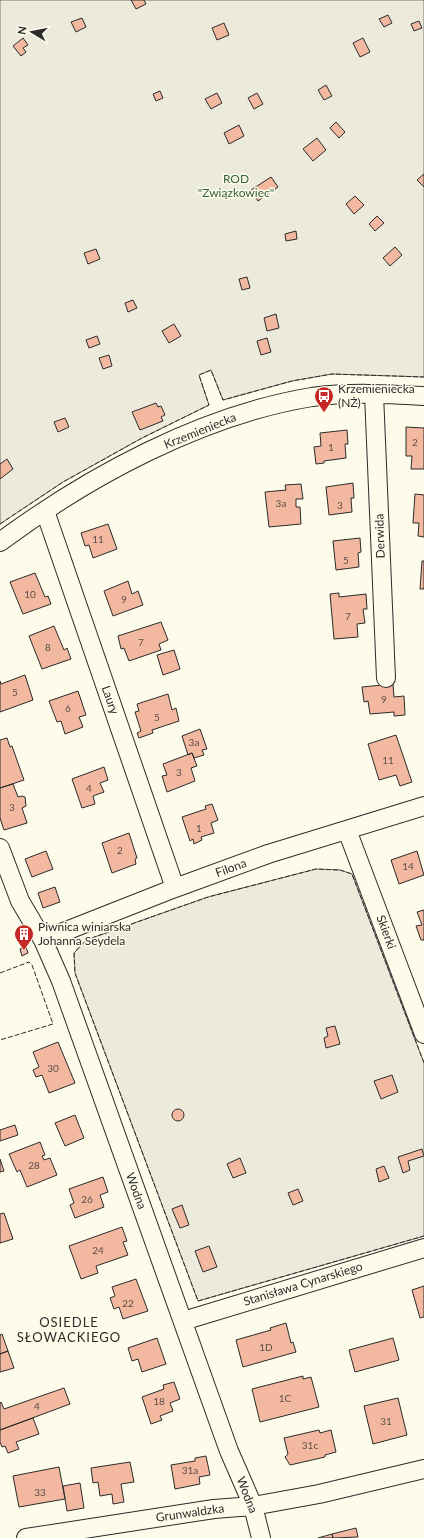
<svg xmlns="http://www.w3.org/2000/svg" width="424" height="1538" font-family="Lato,sans-serif">
	<rect width="100%" height="100%" fill="#fdfbea"/>
	<path fill="#ecebdb" stroke="#74746e" d="M0 0H424V377L332 374 292 381 223 400 211 370 199 375 209 405 142 438 63 482 0 524Z
		M316 869 340 870 352 874 424 1063V1236L198 1301 75 973 74 953 86 940 208 897Z"/>
	<path fill="#f2b8a0" stroke="#2b2b2b" d="M131 0H144L146 4 136 9Z
		M388 15 392 23 384 27 379 19Z
		M82 18 86 27 76 32 71 22Z
		M419 21 422 28 414 31 411 24Z
		M224 23 229 35 217 40 212 28Z
		M23 38 28 45 23 48 26 52 21 56 13 46Z
		M363 38 370 52 360 57 353 43Z
		M326 85 332 96 324 100 318 90Z
		M160 91 163 98 156 101 153 94Z
		M217 93 222 103 211 109 205 99Z
		M257 93 263 104 254 109 248 98Z
		M336 122 345 132 339 138 330 128Z
		M239 125 244 136 229 144 224 133Z
		M317 138 326 150 313 161 303 149Z
		M424 174V187L417 180Z
		M271 177 278 187 258 201 251 190Z
		M355 196 364 205 354 214 346 204Z
		M377 216 384 223 375 231 369 224Z
		M296 231 297 239 286 241 285 234Z
		M395 247 402 255 390 266 383 258Z
		M96 249 100 259 88 264 84 253Z
		M247 277 250 288 242 290 239 279Z
		M133 300 137 308 128 312 125 303Z
		M276 314 279 328 267 331 264 318Z
		M174 324 181 336 169 343 162 331Z
		M97 336 100 344 89 348 86 340Z
		M267 338 271 352 261 355 257 341Z
		M109 355 112 366 103 369 99 358Z
		M156 403 158 407 161 406 165 415 161 417 163 421 140 430 132 412Z
		M65 418 69 427 58 432 54 422Z
		M406 427 424 428V469H411L412 456H406Z
		M347 430 348 444H345L346 458 324 461V463L316 464 314 447 321 446 320 433Z
		M7 459 13 469 0 479V464Z
		M353 483 354 498H351L352 512 329 515 326 487Z
		M301 484 303 499H296V507H300L301 524 269 527 265 492 286 490 285 485Z
		M415 494 424 495V537L418 536 419 523H413Z
		M108 524 117 549 93 558 89 545 85 546 81 533Z
		M360 538 361 552 358 553 359 567 336 570 333 541Z
		M422 561H424V589H420Z
		M35 573 45 597 48 596 51 604 23 614 10 582Z
		M128 581 132 594 138 591 143 605 113 616 104 591Z
		M339 593V597L366 594 367 609H363L365 623 357 624 358 637 334 639 330 594Z
		M161 622 168 640 159 644 161 650 129 661 124 648 121 649 118 636Z
		M54 626 64 650 67 648 71 659 42 669 29 636Z
		M174 650 180 669 163 675 157 655Z
		M25 675 33 700 0 712V681L1 684Z
		M393 684 394 697 404 696 405 715 394 716V712L370 714 368 701 364 702 362 687Z
		M78 691 86 715 79 717 83 727 65 734 61 721 57 722 49 701Z
		M168 694 172 710 176 708 179 721 152 730 153 733 139 738 137 733 141 731 135 712 139 711 137 704Z
		M200 729 207 749 202 750 204 755 194 758 192 753 188 755 182 736Z
		M396 735 412 782 400 786 396 775 379 780 368 744Z
		M7 738 10 747 12 746 24 780 0 788V740Z
		M192 753 197 766 191 768 195 781 167 792 162 776 167 775 163 764Z
		M104 767 108 780 100 783 104 792 93 796 95 804 82 808 72 779Z
		M13 784 18 797 22 796 25 797 26 806 22 808 27 823 4 830 0 818V788Z
		M212 804 218 820 211 823 214 833 201 837 202 840 194 844 193 839 190 841 182 817 206 809 205 806Z
		M129 833 137 858 135 859 136 864 112 873 102 843Z
		M46 851 53 869 32 877 25 859Z
		M417 851 424 875 399 884 391 860Z
		M55 887 60 902 43 908 38 893Z
		M424 910V940H421L416 926 422 925 417 912Z
		M26 947 28 953 22 956 20 949Z
		M335 1026 340 1044 326 1048 324 1038 328 1036 326 1028Z
		M58 1042 75 1083 49 1093 42 1075 36 1077 33 1070 39 1067 33 1052Z
		M392 1075 398 1092 381 1099 374 1081Z
		M172 1115a6 6 0 1 1 12 0a6 6 0 1 1-12 0Z
		M75 1115 84 1138 65 1146 55 1123Z
		M15 1125 18 1135 0 1141V1130Z
		M40 1142 45 1155 42 1156 44 1160 50 1158 57 1175 27 1187 20 1170 17 1172 9 1154Z
		M422 1149 424 1156 408 1161 410 1170 403 1173 398 1157Z
		M240 1158 246 1173 233 1178 227 1164Z
		M0 1159 4 1171 0 1172Z
		M384 1166 389 1178 379 1182 376 1169Z
		M103 1177 108 1192 100 1195 104 1207 75 1218 70 1205 74 1203 69 1189Z
		M298 1189 303 1201 293 1205 288 1193Z
		M182 1205 189 1225 180 1228 172 1209Z
		M4 1213 13 1239 0 1243V1214Z
		M122 1227 127 1241 123 1242 128 1255 96 1266 98 1273 81 1279 69 1246Z
		M209 1246 217 1267 203 1272 195 1251Z
		M136 1279 148 1311 123 1319 119 1307 114 1309 110 1298 115 1296 112 1287Z
		M424 1286V1317L420 1318 412 1290Z
		M286 1323 291 1343 293 1342 296 1352 243 1367 236 1340 271 1330 270 1328Z
		M2 1334 8 1351 0 1354V1335Z
		M157 1338 166 1364 142 1372 138 1359 132 1361 128 1348Z
		M393 1338 399 1360 355 1372 349 1350Z
		M8 1351 14 1368 0 1372V1354Z
		M303 1376V1379L311 1377 319 1407 260 1422 252 1389Z
		M174 1382 180 1399 170 1403 173 1411 160 1416 162 1420 151 1424 142 1397 164 1389 163 1385Z
		M64 1388 70 1404 0 1430V1403L1 1402 4 1409Z
		M398 1398 407 1435 373 1444 364 1406Z
		M33 1418 39 1434 16 1442 19 1449 8 1453 5 1446 2 1447 0 1442V1430Z
		M319 1430 320 1433 331 1430 336 1452 325 1455V1457L290 1465 285 1457 288 1454 284 1438Z
		M206 1456 210 1475 199 1477 200 1484 175 1489 171 1465 195 1461V1458Z
		M130 1462 134 1482 121 1484 124 1502 113 1504 112 1494 100 1496 98 1482 93 1483 91 1468Z
		M59 1467 65 1499 19 1507 13 1476Z
		M80 1483 84 1508 67 1511 63 1486Z
		M356 1528 358 1537 333 1538 332 1534Z
		M332 1534 333 1538H318Z"/>
	<g fill="none" stroke-linecap="round" stroke-linejoin="round">
		<defs>
			<path id="minor" d="M374 394 386 678
				M45 511 175 888
				M0 542C89 476 202 415 312 397 348 392 388 394 424 396
				M347 830 424 1034
				M0 848 20 901 43 940 61 981 229 1451 253 1506 261 1538
				M43 940 175 888 268 854 424 806
				M183 1321 424 1248
				M26 1538 214 1509 253 1506 319 1494 424 1469"/>
		</defs>
		<use href="#minor" stroke="#2b2b2b" stroke-width="20"/>
		<use href="#minor" stroke="#fdfbea" stroke-width="18"/>
		<path stroke="#2b2b2b" stroke-width="1" stroke-dasharray="5 2" stroke-linecap="butt" d="M0 524 63 482 142 438 209 405 199 375 211 370 223 400 292 381 332 374 424 377
			M0 973 29 962 32 965 53 1024 0 1040
			M424 1063 352 874 340 870 316 869 208 897 86 940 74 953 75 973 198 1301 424 1236"/>
	</g>
	<defs>
		<symbol id="bus-pin" viewBox="-11 -11 22 30"><path d="M0 17L-7.5 6A9.5 9.5 0 1 1 7.5 6Z" fill="#c62828" stroke="#fdfbea"/><path d="M-5-6H5V4H4V6H2V4H-2V6H-4V4H-5ZM-3.5-4V0h7V-4ZM-3.5 1.2v1.5H-2V1.2ZM2 1.2v1.5H3.5V1.2Z" fill="#fff"/></symbol>
		<symbol id="building-pin" viewBox="-11 -11 22 30"><path d="M0 17L-7.5 6A9.5 9.5 0 1 1 7.5 6Z" fill="#c62828" stroke="#fdfbea"/><path d="M-4-6H4V6H1V3H-1V6H-4ZM-2.5-4.3h1.7v1.8h-1.7ZM.8-4.3h1.7v1.8H.8ZM-2.5-1h1.7V.8h-1.7ZM.8-1h1.7V.8H.8Z" fill="#fff"/></symbol>
	</defs>
	<g fill-rule="evenodd">
		<use href="#bus-pin" x="313" y="385" width="22" height="30"/>
		<use href="#building-pin" x="13" y="923" width="22" height="30"/>
	</g>
	<g text-anchor="middle" stroke-width="3" stroke-linejoin="round" paint-order="stroke">
		<g font-size="10" fill="#5d4e48">
			<text x="415" y="446">2</text>
			<text x="331" y="451">1</text>
			<text x="281" y="507">3a</text>
			<text x="340" y="509">3</text>
			<text x="98" y="543">11</text>
			<text x="346" y="564">5</text>
			<text x="30" y="598">10</text>
			<text x="124" y="603">9</text>
			<text x="348" y="620">7</text>
			<text x="141" y="646">7</text>
			<text x="48" y="651">8</text>
			<text x="15" y="696">5</text>
			<text x="384" y="703">9</text>
			<text x="68" y="712">6</text>
			<text x="157" y="721">5</text>
			<text x="194" y="746">3a</text>
			<text x="388" y="764">11</text>
			<text x="179" y="776">3</text>
			<text x="89" y="792">4</text>
			<text x="12" y="811">3</text>
			<text x="199" y="832">1</text>
			<text x="120" y="854">2</text>
			<text x="408" y="870">14</text>
			<text x="53" y="1072">30</text>
			<text x="34" y="1169">28</text>
			<text x="87" y="1203">26</text>
			<text x="98" y="1254">24</text>
			<text x="128" y="1307">22</text>
			<text x="266" y="1351">1D</text>
			<text x="285" y="1402">1C</text>
			<text x="159" y="1405">18</text>
			<text x="37" y="1410">4</text>
			<text x="386" y="1425">31</text>
			<text x="310" y="1449">31c</text>
			<text x="190" y="1474">31a</text>
			<text x="40" y="1496">33</text>
		</g>
		<g font-size="12" fill="#34623c" stroke="#fdfbea">
			<text x="236" y="183">ROD<tspan x="236" dy="14">"Związkowiec"</tspan></text>
		</g>
		<g font-size="12" fill="#2b2b2b" stroke="#fdfbea" text-anchor="start">
			<text x="338" y="393">Krzemieniecka<tspan x="338" dy="14">(NŻ)</tspan></text>
			<text x="38" y="931">Piwnica winiarska<tspan x="38" dy="14">Johanna Seydela</tspan></text>
		</g>
		<g font-size="12" fill="#2b2b2b" stroke="#fdfbea">
			<text transform="translate(200 431) rotate(-22)" y="4">Krzemieniecka</text>
			<text transform="translate(380 536) rotate(-92)" y="4">Derwida</text>
			<text transform="translate(110 700) rotate(71)" y="4">Laury</text>
			<text transform="translate(231 868) rotate(-20)" y="4">Filona</text>
			<text transform="translate(386 932) rotate(70)" y="4">Skierki</text>
			<text transform="translate(136 1191) rotate(70)" y="4">Wodna</text>
			<text transform="translate(303 1284) rotate(-17)" y="4">Stanisława Cynarskiego</text>
			<text transform="translate(247 1495) rotate(69)" y="4">Wodna</text>
			<text transform="translate(190 1513) rotate(-8)" y="4">Grunwaldzka</text>
		</g>
		<g font-size="13" letter-spacing="1" fill="#2b2b2b" stroke="#fdfbea">
			<text x="69" y="1327">OSIEDLE<tspan x="69" dy="15">SŁOWACKIEGO</tspan></text>
		</g>
	</g>
	<g transform="translate(32 32) rotate(280)" stroke="#fdfbea" stroke-width="3" paint-order="stroke">
	<path d="M0-3L7 15L0 10L-7 15Z" fill="#2b2b2b"/>
	<text y="-6" font-size="11" font-weight="bold" text-anchor="middle" fill="#2b2b2b">N</text>
	</g>
</svg>
